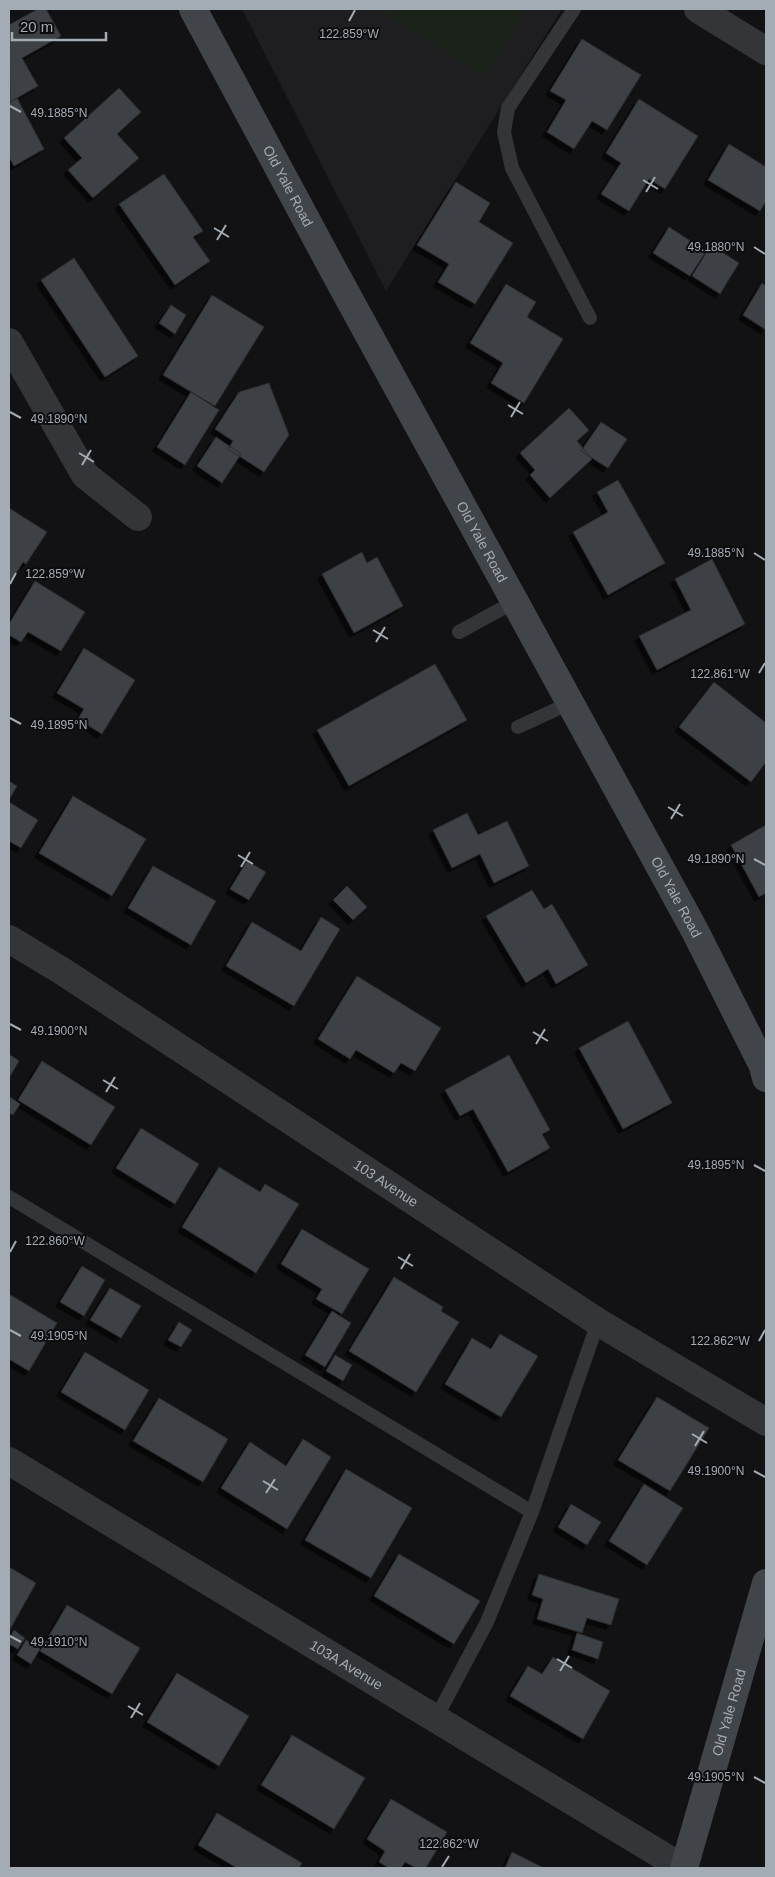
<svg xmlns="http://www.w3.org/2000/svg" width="775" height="1877" font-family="Helvetica,sans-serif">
	<defs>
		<filter id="shadow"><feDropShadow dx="-4.5" dy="4.5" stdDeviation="0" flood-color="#0009"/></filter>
	</defs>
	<rect width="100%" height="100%" fill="#121214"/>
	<path fill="#1e1e21" d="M242 9H562L386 291Z"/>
	<path fill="#1a221a" d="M377 9H527L486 76Z"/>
	<path fill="#3e4044" stroke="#2c2c30" filter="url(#shadow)" d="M38 9H46L61 36 22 58 38 86 10 102 9 25Z
		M582 39 641 75 607 130 592 121 574 149 547 132 566 100 550 91Z
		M119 88 141 112 117 134 139 158 93 198 68 170 82 158 64 138Z
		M17 98 44 149 14 166 9 157V103Z
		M639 99 698 136 665 189 649 179 629 211 601 194 621 163 606 153Z
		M729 144 766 167V201L760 211 708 180Z
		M164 174 203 231 193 237 210 261 175 285 119 204Z
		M456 182 490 203 479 222 513 243 475 304 438 282 449 264 417 245Z
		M669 227 706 251 690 276 653 253Z
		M711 245 739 263 720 294 692 276Z
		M74 258 138 356 105 377 41 280Z
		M762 283 766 286V330L743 315Z
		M506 284 536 302 527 317 563 339 524 403 491 383 503 363 470 343Z
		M212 295 264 327 215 406 163 375Z
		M171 305 186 315 175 334 159 323Z
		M269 383 289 435 264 472 228 449 233 441 215 429 239 392Z
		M191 392 219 410 185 465 157 447Z
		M569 408 589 430 577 441 592 459 550 498 530 475 535 470 520 453Z
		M601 422 627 439 608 468 581 451Z
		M216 437 241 454 222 483 197 466Z
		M618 480 665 563 608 595 573 532 608 512 597 492Z
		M9 508 47 532 26 564 23 562 9 585Z
		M362 552 367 563 377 557 403 606 354 633 322 574Z
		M712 559 745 624 657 670 639 636 691 610 675 579Z
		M35 581 85 612 61 651 28 632 21 642 9 635V624Z
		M84 648 135 680 102 734 78 719 84 709 57 693Z
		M435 664 467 720 349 786 317 730Z
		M714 682 766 723V762L751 782 679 727Z
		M9 781 17 786 9 800Z
		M73 796 146 839 112 896 39 853Z
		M9 802 38 820 21 848 9 841Z
		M467 813 478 835 507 821 529 866 494 883 480 854 452 868 433 830Z
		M766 825V893L759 897 731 845Z
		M247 861 266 872 249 900 230 889Z
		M153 866 216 901 191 945 128 908Z
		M347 886 367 907 353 920 333 900Z
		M532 890 544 909 552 904 588 965 556 984 548 969 526 983 486 916Z
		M321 917 340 929 294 1006 226 966 252 922 301 951Z
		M357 976 441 1028 415 1071 401 1063 394 1073 356 1050 350 1059 318 1039Z
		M628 1021 672 1103 623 1129 579 1048Z
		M9 1054 19 1061 9 1078Z
		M509 1055 550 1130 542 1134 550 1148 508 1172 473 1109 460 1116 445 1090Z
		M42 1061 115 1107 91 1145 18 1100Z
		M10 1097 20 1104 13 1115 9 1113Z
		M141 1128 199 1164 175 1204 116 1168Z
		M219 1167 260 1192 265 1184 299 1204 256 1273 182 1227Z
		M302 1229 369 1269 342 1314 316 1299 322 1289 281 1264Z
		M82 1266 105 1280 84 1316 60 1302Z
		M394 1277 443 1307 441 1311 459 1322 416 1392 349 1351Z
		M110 1288 141 1306 121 1338 90 1320Z
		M9 1294 57 1323 29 1371 9 1359Z
		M332 1311 351 1323 325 1367 305 1355Z
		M179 1322 192 1330 181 1347 168 1340Z
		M500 1334 538 1356 501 1417 445 1384 472 1338 491 1349Z
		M85 1352 149 1390 125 1430 61 1392Z
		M335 1355 352 1365 343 1381 326 1371Z
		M657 1397 709 1428 670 1491 618 1460Z
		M159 1398 228 1439 203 1482 133 1441Z
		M303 1439 331 1457 287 1529 221 1488 250 1442 286 1466Z
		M346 1469 412 1508 371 1578 305 1540Z
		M644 1484 683 1508 647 1565 609 1541Z
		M571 1504 601 1522 587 1545 558 1527Z
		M399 1554 480 1601 454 1644 374 1596Z
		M9 1567 36 1583 9 1631Z
		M539 1574 619 1599 611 1625 587 1618 582 1633 537 1619 543 1599 532 1595Z
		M67 1605 140 1648 112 1694 40 1651Z
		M14 1630 25 1638 18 1649 9 1644V1639Z
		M577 1633 603 1642 598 1659 572 1650Z
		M26 1640 40 1649 31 1664 17 1655Z
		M553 1657 610 1691 583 1739 510 1696 528 1666 542 1674Z
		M177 1673 249 1716 219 1766 147 1722Z
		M292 1735 365 1778 334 1829 261 1785Z
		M391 1799 447 1832 426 1868H416L405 1862 401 1868H389L379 1862 385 1851 367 1839Z
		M217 1813 302 1863 299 1868H237L198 1845Z
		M512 1852 544 1868H505Z"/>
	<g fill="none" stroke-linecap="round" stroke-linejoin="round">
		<path stroke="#333539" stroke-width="14" d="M574 9 508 108 504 132 512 168 590 318
			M459 632 514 602
			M518 727 570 703
			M9 1197 532 1512
			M436 1718 487 1622 532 1512 598 1322"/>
		<g stroke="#333539" stroke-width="28">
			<path d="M698 9 766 51"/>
			<path d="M9 342 85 475 138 517"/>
			<path id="s1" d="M9 939 62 971 598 1322 766 1422"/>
			<path id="s2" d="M9 1461 683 1868"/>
		</g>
		<g stroke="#414449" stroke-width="28">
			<path id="s3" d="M193 9 336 275 695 931 763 1066 766 1078"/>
			<path id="s4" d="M684 1868 766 1583"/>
		</g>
	</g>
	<path fill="none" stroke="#a3abb5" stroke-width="2" d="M349 21 355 10M10 106 21 112M643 180 658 189M646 192 655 177M214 228 229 237M217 240 226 225M754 247 765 254M508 405 523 414M10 412 21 418M511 417 520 402M79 453 94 462M82 465 91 450M754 553 765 560M10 584 16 573M373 630 388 639M376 642 385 627M759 673 765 663M10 718 21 724M668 807 683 816M671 819 680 804M238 855 253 864M754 859 765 865M241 867 250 852M10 1024 21 1030M533 1032 548 1041M536 1044 545 1029M103 1080 118 1089M106 1092 115 1077M754 1165 765 1171M10 1252 16 1241M398 1257 413 1266M401 1269 410 1254M10 1330 21 1336M759 1341 765 1330M692 1434 707 1443M695 1446 704 1431M754 1471 765 1477M263 1481 278 1490M266 1493 275 1479M10 1636 21 1642M557 1659 572 1668M560 1671 569 1656M128 1706 143 1715M131 1718 140 1703M754 1777 765 1783M442 1867 449 1856"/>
	<g text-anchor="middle" stroke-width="4" stroke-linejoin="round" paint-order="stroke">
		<g font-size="14" fill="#a3abb5" stroke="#0d0d0f">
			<text dy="5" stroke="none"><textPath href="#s3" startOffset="201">Old Yale Road</textPath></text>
			<text dy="5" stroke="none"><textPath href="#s3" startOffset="606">Old Yale Road</textPath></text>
			<text dy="5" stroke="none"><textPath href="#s3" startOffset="1011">Old Yale Road</textPath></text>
			<text dy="5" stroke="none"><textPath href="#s1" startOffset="449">103 Avenue</textPath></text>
			<text dy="5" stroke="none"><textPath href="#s2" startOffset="394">103A Avenue</textPath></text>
			<text dy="5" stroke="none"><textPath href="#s4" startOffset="162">Old Yale Road</textPath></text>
		</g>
	</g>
	<g font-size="12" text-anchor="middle" fill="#a3abb5" stroke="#0d0d0f" stroke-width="4" stroke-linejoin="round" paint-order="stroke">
		<text x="349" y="38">122.859°W</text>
		<text x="59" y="117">49.1885°N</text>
		<text x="716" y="251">49.1880°N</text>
		<text x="59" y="423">49.1890°N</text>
		<text x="716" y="557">49.1885°N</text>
		<text x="55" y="578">122.859°W</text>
		<text x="720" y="678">122.861°W</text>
		<text x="59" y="729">49.1895°N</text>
		<text x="716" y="863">49.1890°N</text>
		<text x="59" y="1035">49.1900°N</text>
		<text x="716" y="1169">49.1895°N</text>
		<text x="55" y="1245">122.860°W</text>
		<text x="59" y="1340">49.1905°N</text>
		<text x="720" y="1345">122.862°W</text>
		<text x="716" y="1475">49.1900°N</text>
		<text x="59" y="1646">49.1910°N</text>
		<text x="716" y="1781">49.1905°N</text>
		<text x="449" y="1848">122.862°W</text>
	</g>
	<rect width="775" height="1877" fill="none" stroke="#a3abb5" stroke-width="20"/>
	<path d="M12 32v8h94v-8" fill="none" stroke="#a3abb5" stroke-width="2.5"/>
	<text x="20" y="32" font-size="15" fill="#a3abb5" stroke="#0d0d0f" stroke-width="4" paint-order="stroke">20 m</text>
</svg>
